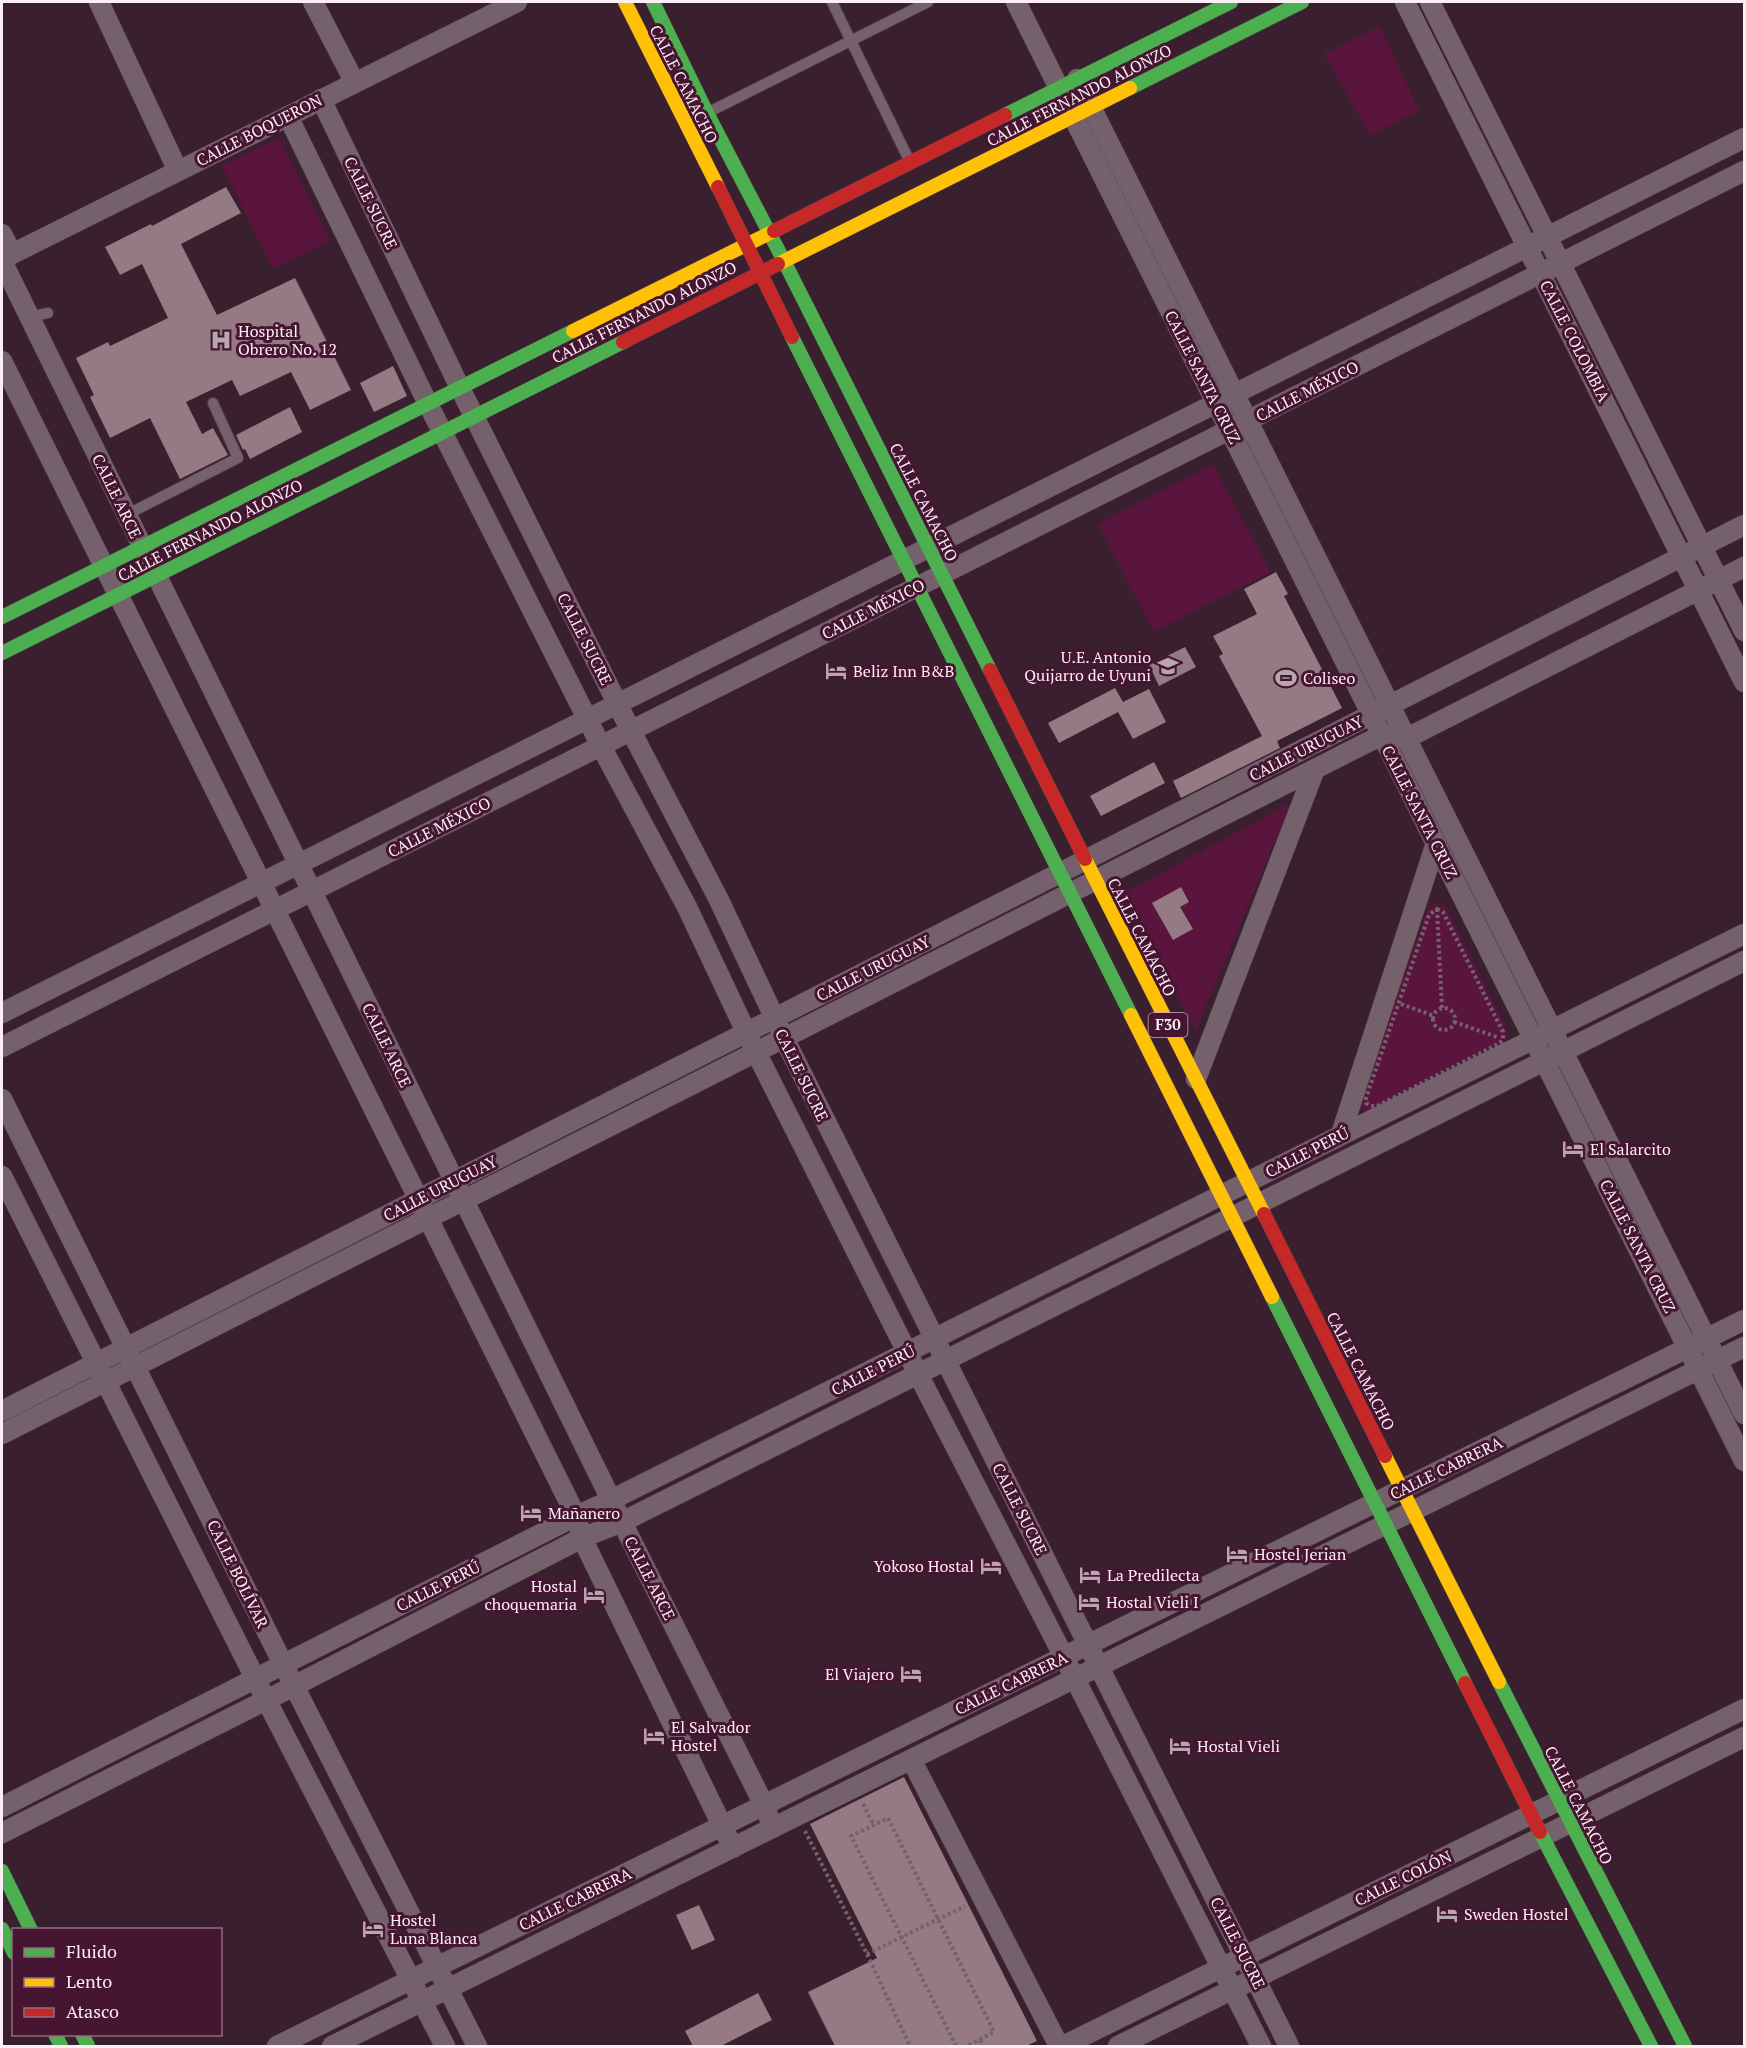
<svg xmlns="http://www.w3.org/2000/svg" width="1746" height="2048" font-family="'PT Serif',serif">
	<rect width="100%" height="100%" fill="#3a202f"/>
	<path fill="#5a153f" d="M1380 26 1419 111 1370 135 1324 54Z
		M279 138 330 241 273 269 222 166Z
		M1213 465 1270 572 1154 632 1098 524Z
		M1291 803 1196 1030 1121 895Z
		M1438 904 1446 907 1508 1032V1040L1503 1046 1367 1113 1361 1110 1360 1103 1426 913 1430 907Z"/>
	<path fill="#957a84" d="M226 187 241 213 181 244 217 315 295 278 351 390 310 410 291 372 240 396 232 380 186 402 202 434 213 428 228 455 180 479 150 418 110 438 90 397 94 395 76 358 108 342 110 346 168 318 142 264 120 275 105 247 151 224 152 226Z
		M393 366 407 396 374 412 360 383Z
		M290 407 302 432 250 459 245 449 243 450 236 435Z
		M1276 572 1288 594 1284 596 1342 708 1277 741 1280 748 1181 798 1173 781 1262 736 1219 656 1223 654 1213 636 1257 614 1244 589Z
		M1185 647 1196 667 1159 686 1149 665Z
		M1115 688 1123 702 1149 689 1166 722 1133 739 1118 712 1059 743 1048 723Z
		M1154 762 1165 783 1101 816 1090 796Z
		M1181 887 1189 902 1180 907 1193 929 1173 940 1152 903Z
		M904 1777 1037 2041 1026 2046H835L808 1992 877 1958 810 1824Z
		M699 1905 715 1940 692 1950 676 1915Z
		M758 1993 772 2020 721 2046H693L685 2031Z"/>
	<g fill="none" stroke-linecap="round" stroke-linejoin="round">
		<defs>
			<path id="lane" d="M832 2 910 162
				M709 112 928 2
				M29 317 48 313
				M126 515 238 458 213 403"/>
			<path id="street" d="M99 2 178 171
				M313 2 355 83
				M1016 2 1744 1461
				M1405 2 1744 682
				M1430 2 1744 631
				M1077 79 1744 1414
				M321 99 460 388 631 731 719 900 784 1038 1289 2046
				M288 116 428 404 601 746 687 907 746 1032 918 1374 1064 1657 1261 2046
				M2 234 12 254
				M2 259 517 2
				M2 261 622 1522 764 1805 773 1828
				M2 361 576 1516 582 1538 733 1848
				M2 1013 1744 138
				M2 1047 1744 171
				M1196 1079 1315 769
				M2 1099 283 1664 477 2046
				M1341 1134 1436 843
				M2 1176 255 1678 445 2046
				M2 1411 1744 525
				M2 1434 1382 735 1407 738 1744 567
				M912 1761 1059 2046
				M2 1807 576 1516 611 1500 1744 934
				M2 1833 294 1686 582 1538 622 1522 1744 961
				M277 2046 1744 1320
				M332 2046 1744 1347
				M1063 2046 1744 1709
				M1118 2046 1744 1737"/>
			<path id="fast" d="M653 2 707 113 784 261 990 670
				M1130 88 1302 2
				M1005 115 1231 2
				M792 337 1131 1015
				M2 617 573 331
				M2 653 623 342
				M1272 1297 1465 1683
				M1499 1682 1685 2046
				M1540 1832 1651 2046
				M2 1871 31 1930
				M2 1929 14 1953
				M55 2034 61 2046
				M82 2034 88 2046"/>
			<path id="slow" d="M625 2 718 187
				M778 264 1130 88
				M573 331 774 231
				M1085 859 1264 1214
				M1131 1015 1272 1297
				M1385 1456 1499 1682"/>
			<path id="jam" d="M718 187 792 337
				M774 231 1005 115
				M623 342 778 264
				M990 670 1085 859
				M1264 1214 1385 1456
				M1465 1683 1540 1832"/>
		</defs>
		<use href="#lane" stroke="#503d47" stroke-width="12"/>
		<use href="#street" stroke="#503d47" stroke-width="21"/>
		<use href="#fast" stroke="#503d47" stroke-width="15"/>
		<use href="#slow" stroke="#503d47" stroke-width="15"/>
		<use href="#jam" stroke="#503d47" stroke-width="15"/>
		<path stroke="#74616b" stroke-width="4" stroke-dasharray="3 3" stroke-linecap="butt" d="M1437 909 1443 912 1503 1032V1039L1500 1043 1377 1106H1371L1366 1103V1098L1429 915Z
			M1437 909 1442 1008
			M1401 1004 1434 1016
			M1433 1019a11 11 0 1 1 22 0a11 11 0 1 1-22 0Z
			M1454 1022 1497 1037
			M863 1804 873 1824
			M805 1831 867 1954 910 2046
			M867 1954 965 1906
			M980 2040 983 2046
			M956 2046 851 1836 888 1818 994 2032 967 2046"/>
		<use href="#lane" stroke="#75616b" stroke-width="10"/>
		<use href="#street" stroke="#75616b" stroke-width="20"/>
		<use href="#fast" stroke="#4caf50" stroke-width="14"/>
		<use href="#slow" stroke="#ffc107" stroke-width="14"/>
		<use href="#jam" stroke="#c62828" stroke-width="14"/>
	</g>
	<defs>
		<symbol id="hospital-bare" viewBox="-9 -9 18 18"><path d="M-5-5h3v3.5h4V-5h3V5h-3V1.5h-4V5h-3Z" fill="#b7a6af" stroke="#451531" stroke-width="2.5" paint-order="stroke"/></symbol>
		<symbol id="school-bare" viewBox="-9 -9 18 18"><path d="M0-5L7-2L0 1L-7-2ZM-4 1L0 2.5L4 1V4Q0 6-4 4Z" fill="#b7a6af" stroke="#451531" stroke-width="2.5" paint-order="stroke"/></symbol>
		<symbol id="hotel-bare" viewBox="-9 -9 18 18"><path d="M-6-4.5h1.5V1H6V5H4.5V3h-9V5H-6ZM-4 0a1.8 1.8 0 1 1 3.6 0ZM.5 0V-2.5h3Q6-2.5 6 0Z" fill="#b7a6af" stroke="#451531" stroke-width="2.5" paint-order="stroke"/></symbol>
		<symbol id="stadium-bare" viewBox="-9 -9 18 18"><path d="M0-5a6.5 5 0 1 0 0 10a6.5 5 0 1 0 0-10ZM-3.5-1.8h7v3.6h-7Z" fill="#b7a6af" stroke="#451531" stroke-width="2.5" paint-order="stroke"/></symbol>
	</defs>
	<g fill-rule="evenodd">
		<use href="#hospital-bare" x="206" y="325" width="30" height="30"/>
		<use href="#school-bare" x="1153" y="651" width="30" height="30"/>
		<use href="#hotel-bare" x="821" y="656" width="30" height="30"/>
		<use href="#stadium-bare" x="1271" y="663" width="30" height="30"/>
		<use href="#hotel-bare" x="1558" y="1134" width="30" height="30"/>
		<use href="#hotel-bare" x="516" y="1498" width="30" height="30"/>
		<use href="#hotel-bare" x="1222" y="1539" width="30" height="30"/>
		<use href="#hotel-bare" x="976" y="1551" width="30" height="30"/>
		<use href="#hotel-bare" x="1075" y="1560" width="30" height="30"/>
		<use href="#hotel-bare" x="579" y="1580" width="30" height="30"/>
		<use href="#hotel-bare" x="1074" y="1587" width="30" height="30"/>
		<use href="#hotel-bare" x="896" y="1659" width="30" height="30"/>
		<use href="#hotel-bare" x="639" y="1721" width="30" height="30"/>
		<use href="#hotel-bare" x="1165" y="1731" width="30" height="30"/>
		<use href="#hotel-bare" x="1432" y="1899" width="30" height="30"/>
		<use href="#hotel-bare" x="358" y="1914" width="30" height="30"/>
	</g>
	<g text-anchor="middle" stroke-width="6" stroke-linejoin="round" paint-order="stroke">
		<rect fill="#451531" stroke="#c4adba" stroke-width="1.5" x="1148.5" y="1013" width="39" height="24" rx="4.5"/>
		<g font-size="15" font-weight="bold" fill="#fbeef4">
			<text x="1168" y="1030">F30</text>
		</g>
		<g font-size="16" fill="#fbeef4" stroke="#451531">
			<text transform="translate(684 84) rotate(63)" y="6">CALLE CAMACHO</text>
			<text transform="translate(1079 95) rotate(-27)" y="6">CALLE FERNANDO ALONZO</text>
			<text transform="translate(259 130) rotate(-27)" y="6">CALLE BOQUERON</text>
			<text transform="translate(371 203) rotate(64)" y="6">CALLE SUCRE</text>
			<text transform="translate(644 312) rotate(-27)" y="6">CALLE FERNANDO ALONZO</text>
			<text transform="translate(1575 341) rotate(63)" y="6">CALLE COLOMBIA</text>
			<text transform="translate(1203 377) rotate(63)" y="6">CALLE SANTA CRUZ</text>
			<text transform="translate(1307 391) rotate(-27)" y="6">CALLE MÉXICO</text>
			<text transform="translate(117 496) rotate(64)" y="6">CALLE ARCE</text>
			<text transform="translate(924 502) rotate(63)" y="6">CALLE CAMACHO</text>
			<text transform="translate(210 530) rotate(-27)" y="6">CALLE FERNANDO ALONZO</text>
			<text transform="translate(873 609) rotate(-27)" y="6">CALLE MÉXICO</text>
			<text transform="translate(585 639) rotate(63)" y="6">CALLE SUCRE</text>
			<text transform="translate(1306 748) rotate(-27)" y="6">CALLE URUGUAY</text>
			<text transform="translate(1420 812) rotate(63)" y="6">CALLE SANTA CRUZ</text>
			<text transform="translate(439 827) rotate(-27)" y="6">CALLE MÉXICO</text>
			<text transform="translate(1142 937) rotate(63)" y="6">CALLE CAMACHO</text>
			<text transform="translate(873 968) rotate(-27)" y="6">CALLE URUGUAY</text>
			<text transform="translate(387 1045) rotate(64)" y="6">CALLE ARCE</text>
			<text transform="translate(802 1075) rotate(64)" y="6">CALLE SUCRE</text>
			<text transform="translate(1307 1152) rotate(-27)" y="6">CALLE PERÚ</text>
			<text transform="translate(440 1188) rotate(-27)" y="6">CALLE URUGUAY</text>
			<text transform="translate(1638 1246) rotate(63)" y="6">CALLE SANTA CRUZ</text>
			<text transform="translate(873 1370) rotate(-27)" y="6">CALLE PERÚ</text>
			<text transform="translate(1361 1371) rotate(63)" y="6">CALLE CAMACHO</text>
			<text transform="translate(1446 1468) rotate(-26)" y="6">CALLE CABRERA</text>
			<text transform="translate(1020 1509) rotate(63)" y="6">CALLE SUCRE</text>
			<text transform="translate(238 1574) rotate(64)" y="6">CALLE BOLÍVAR</text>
			<text transform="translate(650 1578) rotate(63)" y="6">CALLE ARCE</text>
			<text transform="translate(438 1586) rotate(-27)" y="6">CALLE PERÚ</text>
			<text transform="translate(1011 1683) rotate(-26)" y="6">CALLE CABRERA</text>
			<text transform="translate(1579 1805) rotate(63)" y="6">CALLE CAMACHO</text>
			<text transform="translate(1403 1878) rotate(-26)" y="6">CALLE COLÓN</text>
			<text transform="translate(575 1899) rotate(-26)" y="6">CALLE CABRERA</text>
			<text transform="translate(1238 1943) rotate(63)" y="6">CALLE SUCRE</text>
		</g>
		<g font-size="16" fill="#fbeef4" stroke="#451531" text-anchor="start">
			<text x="238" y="337">Hospital<tspan x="238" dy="18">Obrero No. 12</tspan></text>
			<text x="1151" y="663" text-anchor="end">U.E. Antonio<tspan x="1151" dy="18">Quijarro de Uyuni</tspan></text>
			<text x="853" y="677">Beliz Inn B&amp;B</text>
			<text x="1303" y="684">Coliseo</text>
			<text x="1590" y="1155">El Salarcito</text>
			<text x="548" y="1519">Mañanero</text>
			<text x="1254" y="1560">Hostel Jerian</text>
			<text x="974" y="1572" text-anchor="end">Yokoso Hostal</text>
			<text x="1107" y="1581">La Predilecta</text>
			<text x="577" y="1592" text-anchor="end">Hostal<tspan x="577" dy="18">choquemaria</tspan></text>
			<text x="1106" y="1608">Hostal Vieli I</text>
			<text x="894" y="1680" text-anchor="end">El Viajero</text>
			<text x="671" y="1733">El Salvador<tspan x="671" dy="18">Hostel</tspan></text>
			<text x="1197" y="1752">Hostal Vieli</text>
			<text x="1464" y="1920">Sweden Hostel</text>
			<text x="390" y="1926">Hostel<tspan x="390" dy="18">Luna Blanca</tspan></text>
		</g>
	</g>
	<rect width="1746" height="2048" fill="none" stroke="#fbeef4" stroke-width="6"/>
	<rect x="12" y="1928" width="210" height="108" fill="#451531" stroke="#8e6c7f" stroke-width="1.5"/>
	<rect x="24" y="1948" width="30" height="9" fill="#4caf50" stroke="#8e6c7f" stroke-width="1.5"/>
	<text x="66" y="1958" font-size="18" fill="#fbeef4">Fluido</text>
	<rect x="24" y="1978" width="30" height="9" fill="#ffc107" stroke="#8e6c7f" stroke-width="1.5"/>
	<text x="66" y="1988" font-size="18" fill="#fbeef4">Lento</text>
	<rect x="24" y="2008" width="30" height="9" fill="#c62828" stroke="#8e6c7f" stroke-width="1.5"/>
	<text x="66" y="2018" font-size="18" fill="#fbeef4">Atasco</text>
</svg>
